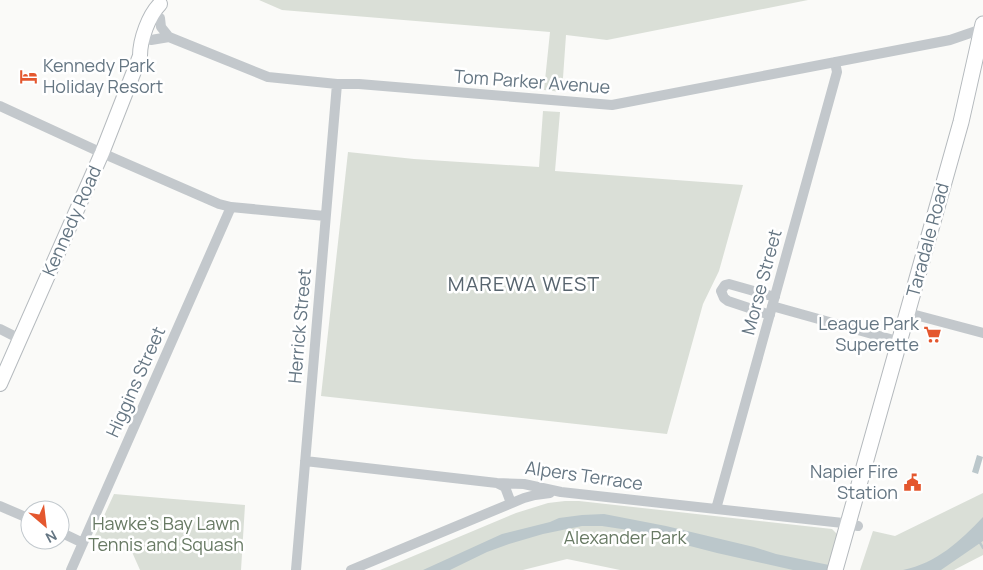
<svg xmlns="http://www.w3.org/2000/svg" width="983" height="570" font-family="Manrope,sans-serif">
	<rect width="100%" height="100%" fill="#fafaf8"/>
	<path fill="#dadfd7" d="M259 0H808L607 40 566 35 562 92 544 90 550 32 282 10Z
		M543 111 560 112 555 171 743 185 719 271 703 304 667 434 321 396 348 152 414 159 539 167Z
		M983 493V555L954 570H860L873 531 895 536Z
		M114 494 245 505 241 570H140L132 552 91 544Z
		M565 501H579L832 529 840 537 831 570H620L567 559 523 570H380L516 513 548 503Z"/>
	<path fill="#bbc7cb" d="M977 455 983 457 978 474 972 472Z
		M604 514 666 526 754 547 776 554 829 565 831 570H793L717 553 628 530 602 526H582L543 534 509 544 487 552 450 570H423L502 534 550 522 559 518 582 515Z
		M983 517V541L941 570H903C937 563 960 541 983 517Z"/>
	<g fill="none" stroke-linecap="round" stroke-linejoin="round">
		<path stroke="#bbc7cb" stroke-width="2.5" d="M979 541 983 548"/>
		<defs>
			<path id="major" d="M0 384 102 153 140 56C140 39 149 15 160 4"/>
			<path id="highway" d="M835 570 961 122 983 24"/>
		</defs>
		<use href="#major" stroke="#b5babe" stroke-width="16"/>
		<use href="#highway" stroke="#b4b9bd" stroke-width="17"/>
		<path stroke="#c3c8cc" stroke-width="10" d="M160 18 161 27 169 37
			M151 40 169 37 268 77 337 84H359L612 105 950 40 982 29
			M0 106 102 153 219 204 231 207 325 216
			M772 306 908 344
			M908 313 983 333
			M770 315 728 301 724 298 721 291 725 285 729 284 775 297
			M0 329 20 339
			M305 461 497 483 524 484 561 492 843 523 858 526
			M497 483 505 487 511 503
			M0 506 30 519
			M716 509 837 72 835 62
			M60 532 83 543
			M71 570 231 207
			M296 570 337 84
			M351 570 524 498 535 495 550 493"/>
		<use href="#major" stroke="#fff" stroke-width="14"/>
		<use href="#highway" stroke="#fff" stroke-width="15"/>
	</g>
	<defs>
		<symbol id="hotel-bare" viewBox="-9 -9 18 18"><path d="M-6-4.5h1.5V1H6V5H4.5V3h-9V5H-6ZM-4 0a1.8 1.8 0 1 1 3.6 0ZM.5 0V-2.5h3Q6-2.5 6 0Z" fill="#e4572e" stroke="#fff" stroke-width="2.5" paint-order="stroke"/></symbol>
		<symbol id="supermarket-bare" viewBox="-9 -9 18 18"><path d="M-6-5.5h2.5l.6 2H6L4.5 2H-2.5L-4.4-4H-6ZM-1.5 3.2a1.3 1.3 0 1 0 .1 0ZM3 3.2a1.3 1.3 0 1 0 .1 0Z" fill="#e4572e" stroke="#fff" stroke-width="2.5" paint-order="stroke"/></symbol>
		<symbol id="civic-bare" viewBox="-9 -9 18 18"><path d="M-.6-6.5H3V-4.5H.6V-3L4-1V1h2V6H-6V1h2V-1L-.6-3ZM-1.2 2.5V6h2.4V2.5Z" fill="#e4572e" stroke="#fff" stroke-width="2.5" paint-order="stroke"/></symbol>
	</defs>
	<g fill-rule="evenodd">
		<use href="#hotel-bare" x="16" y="64" width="25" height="25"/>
		<use href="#supermarket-bare" x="920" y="322" width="25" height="25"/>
		<use href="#civic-bare" x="900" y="470" width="25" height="25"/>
	</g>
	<g text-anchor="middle" stroke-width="5" stroke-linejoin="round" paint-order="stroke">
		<g font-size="18" fill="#657683" stroke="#fff" text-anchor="end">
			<text x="43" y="72" text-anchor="start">Kennedy Park<tspan x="43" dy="21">Holiday Resort</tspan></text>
			<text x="919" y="330">League Park<tspan x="919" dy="21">Superette</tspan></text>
			<text x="898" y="478">Napier Fire<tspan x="898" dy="21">Station</tspan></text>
		</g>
		<g font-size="18" fill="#657683" stroke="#fff">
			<text transform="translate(532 82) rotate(4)" y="6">Tom Parker Avenue</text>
			<text transform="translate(72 221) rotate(-66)" y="6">Kennedy Road</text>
			<text transform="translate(928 240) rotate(-75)" y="6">Taradale Road</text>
			<text transform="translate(762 282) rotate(-75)" y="6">Morse Street</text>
			<text transform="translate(300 326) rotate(-85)" y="6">Herrick Street</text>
			<text transform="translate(136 382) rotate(-66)" y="6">Higgins Street</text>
			<text transform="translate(584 476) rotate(8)" y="6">Alpers Terrace</text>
		</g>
		<g font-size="18" fill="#687a64" stroke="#fff">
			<text x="166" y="530">Hawke's Bay Lawn<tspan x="166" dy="21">Tennis and Squash</tspan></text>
			<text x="625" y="544">Alexander Park</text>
		</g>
		<g font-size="20" letter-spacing="1" fill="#57646e" stroke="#fff">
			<text x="524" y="291">MAREWA WEST</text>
		</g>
	</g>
	<g transform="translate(45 525) rotate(152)"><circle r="24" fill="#ffffff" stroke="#c1c8cd"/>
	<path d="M0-4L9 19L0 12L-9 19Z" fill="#e4572e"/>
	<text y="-8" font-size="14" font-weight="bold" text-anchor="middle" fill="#657683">N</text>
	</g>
</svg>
